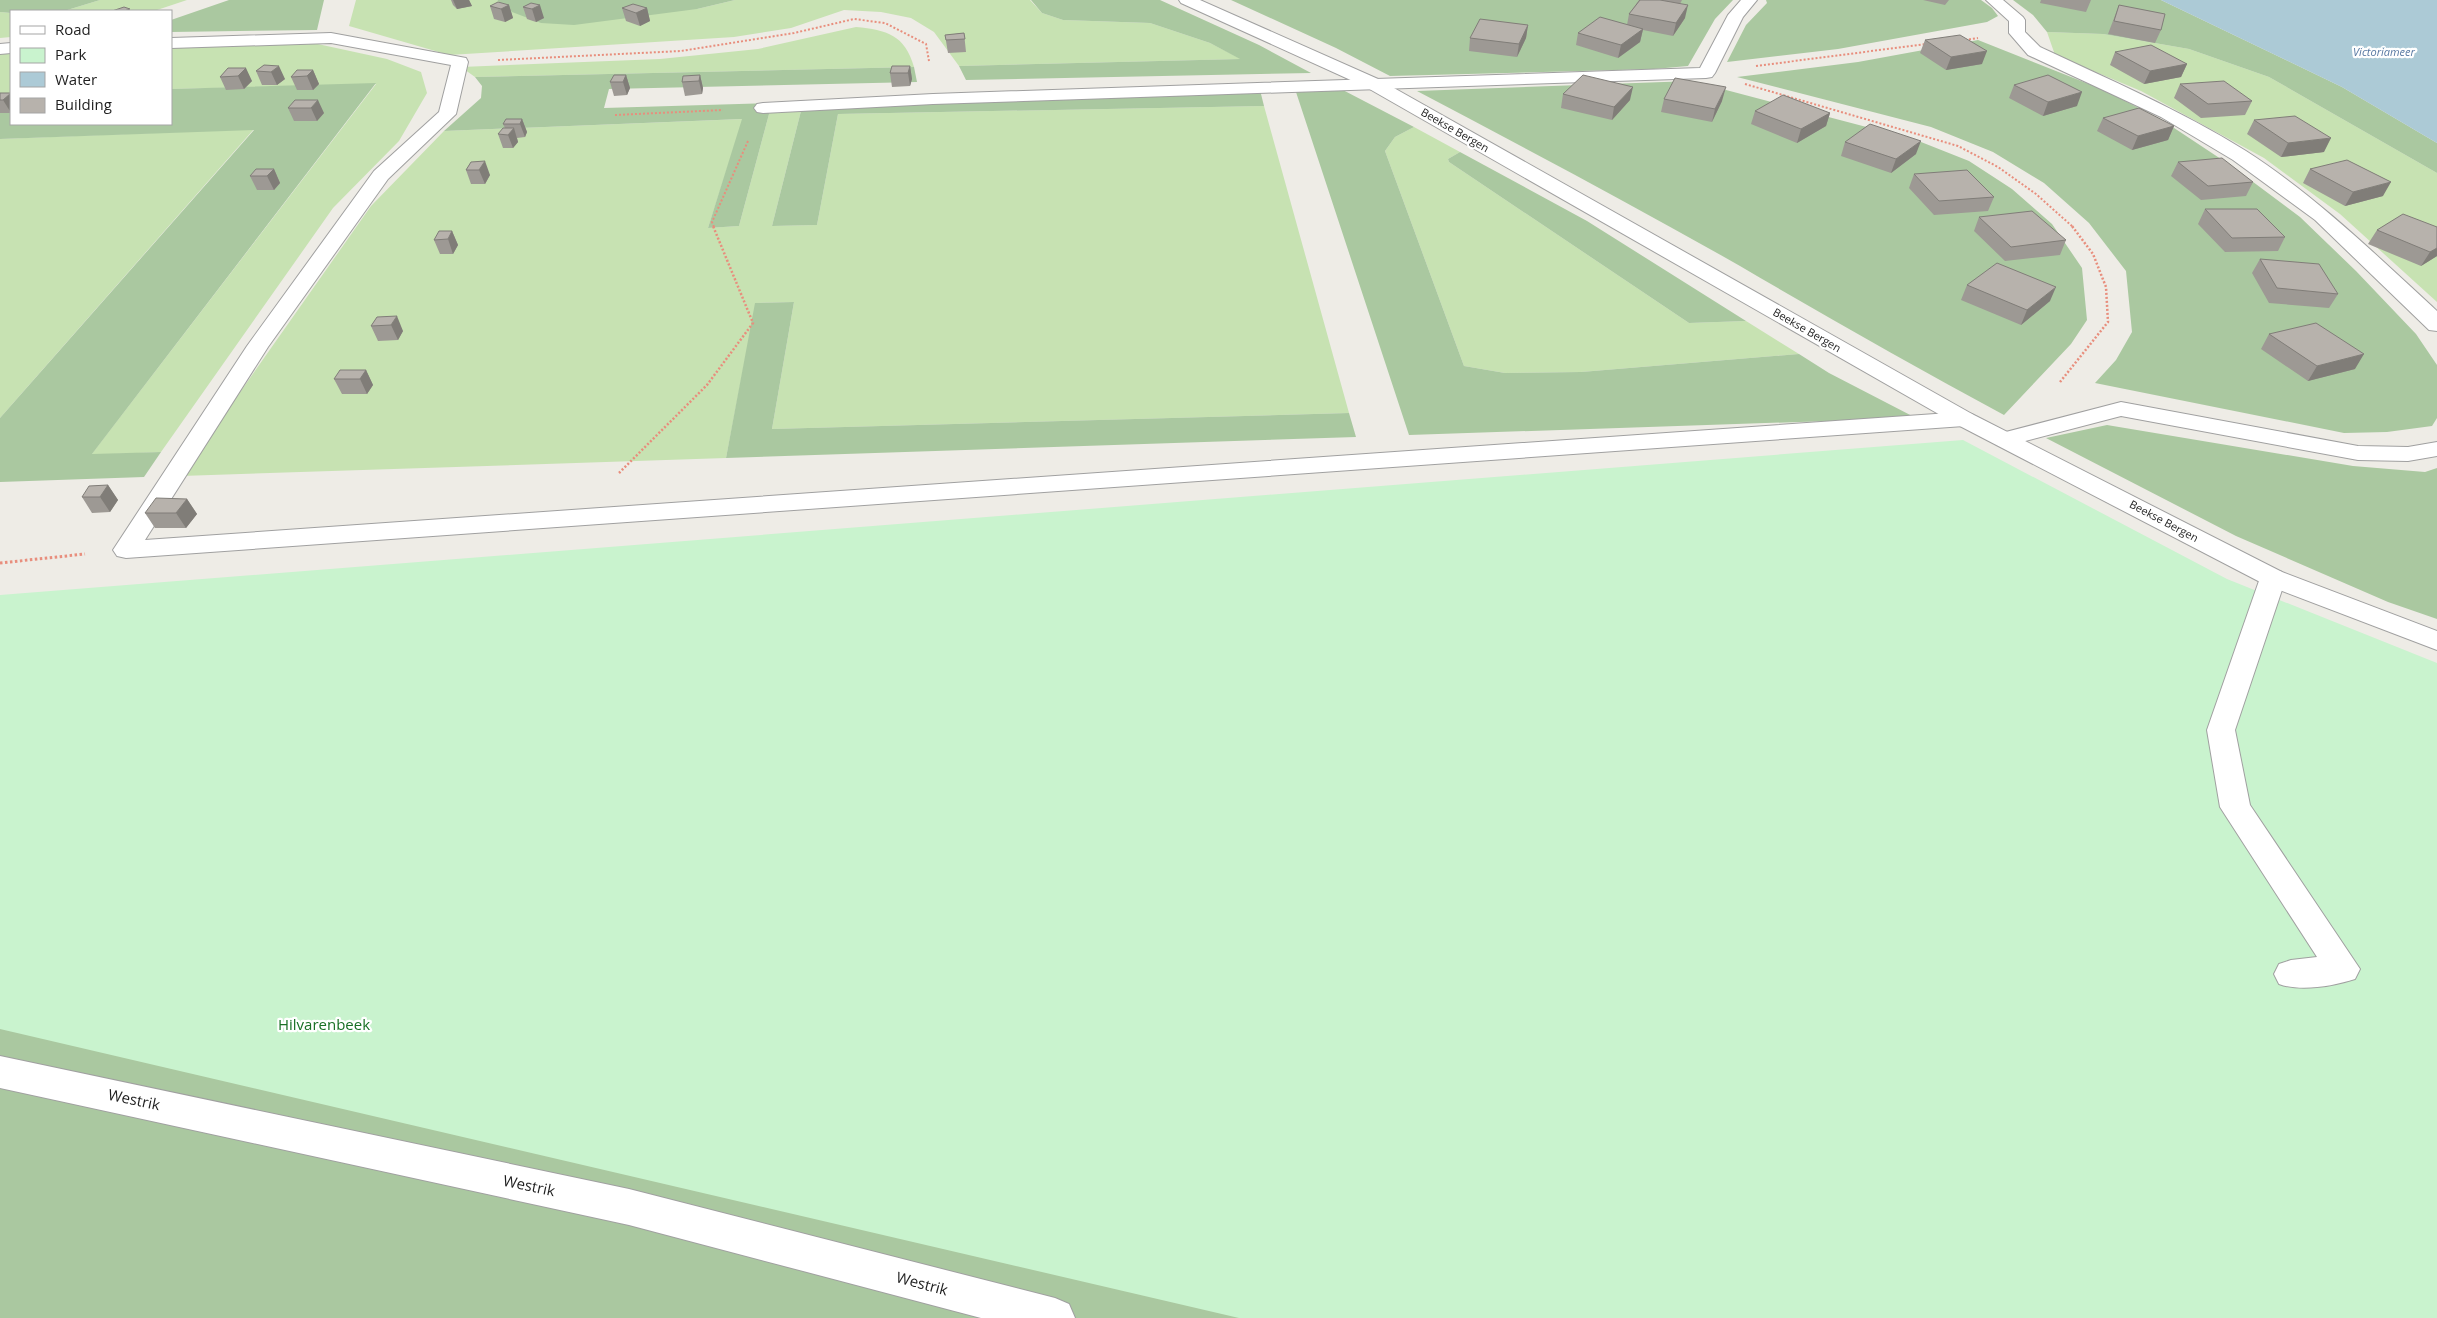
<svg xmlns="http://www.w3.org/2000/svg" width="2437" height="1318" font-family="'Open Sans',sans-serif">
	<rect width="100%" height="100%" fill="#eeece6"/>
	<path fill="#c7e2b2" d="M100 0H187L154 11H64Z
		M356 0H497L513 12 697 9 735 0H1030L1042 13 1063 20 1150 23 1210 43 1241 59 959 66 934 32 911 18 881 12 844 10 791 28 734 37 449 55 349 26Z
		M0 12 11 13V37L0 38Z
		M856 27C887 30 905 35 914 67L475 77 461 67 660 59 758 49Z
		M2047 32 2103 34 2189 49 2269 77 2437 173V302L2340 214 2264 158 2141 91 2055 55Z
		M313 43 387 59 421 72 427 93 399 141 333 208 161 452 91 455 376 84 171 89V48Z
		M0 53H11V93H0Z
		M772 103H803L772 226 817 225 838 114 1264 106 1349 413 772 429 794 302 756 303 726 458 181 476 371 206 444 131 743 119 708 228 739 226Z
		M1414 127 1460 152 1448 159 1449 162 1689 323 1746 321 1799 354 1581 372 1505 373 1464 366 1385 151 1395 137Z
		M254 129 0 418V139Z"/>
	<path fill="#aac8a0" d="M0 0H100L64 11H11V13L0 12Z
		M229 0H324L317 30 171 32V20Z
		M497 0H735L697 9 574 25 541 23 512 12Z
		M1031 0H1160L1259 45 1311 73 966 80 959 66 1240 59 1210 43 1150 23 1063 20 1042 13Z
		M1231 0H1733L1715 19 1688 66 1654 69 1390 76 1336 48Z
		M1766 0H1981L1992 8 1998 16 1987 22 1838 49 1727 62 1746 25 1767 3Z
		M2013 0H2161L2342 87 2437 143V173L2269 77 2189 49 2103 34 2047 32 2033 15Z
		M1978 40 2104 90 2162 120 2233 167 2300 217 2356 271 2416 334 2437 365V418L2432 426 2387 432 2344 433 2095 383 2116 360 2132 332 2126 271 2089 223 2044 183 1993 152 1931 127 1737 77 1858 62Z
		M914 67 917 82 609 89 604 108 772 103 739 226 708 228 742 119 444 131 481 98 482 86 475 77Z
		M1692 81 1916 140 1969 161 2012 189 2052 224 2082 268 2087 320 2071 344 2004 415C1915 367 1827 317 1740 266 1633 205 1525 148 1417 91Z
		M376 83 92 454 161 452 144 477 0 482V418L254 130 0 139V93H11V124H171V89Z
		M1339 88 1414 127 1395 137 1385 151 1464 366 1505 373 1581 372 1799 354 1829 373 1916 418 1409 435 1295 89Z
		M1260 90 1264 106 838 114 817 225 772 226 803 103Z
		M1460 152 1587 221 1746 321 1689 323 1449 162 1448 159Z
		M794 302 772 429 1349 413 1356 437 726 458 755 303Z
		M2107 425 2353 466 2425 472 2437 468V619L2388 602 2236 536 2046 438Z
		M0 799 2437 1313V1318H0Z"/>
	<path fill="#c9f3ce" d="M1963 440 2227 579 2437 663V1318H1239L0 1029V595Z"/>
	<path fill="#accad6" d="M2161 0H2437V143L2342 87Z"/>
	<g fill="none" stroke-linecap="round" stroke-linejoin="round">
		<defs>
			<path id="lane" d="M1741 0H1757L1743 17 1715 73 1712 77 1706 78 933 104 763 113 757 112 754 108 757 104 763 103 933 94 1700 68 1728 15Z
				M1986 0H2003L2023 17 2025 20V32L2040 47C2110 80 2180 110 2246 151 2316 196 2376 255 2437 311V331L2429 330 2315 220 2233 160 2161 117 2028 55 2009 33V21Z
				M331 33 466 58 468 62 456 114 388 179 268 347 145 540 1964 412 1972 414 1976 419 1972 424 1964 426 126 558 117 556 113 550 247 346 374 171 439 112 451 65 331 43 171 48V38Z
				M11 43V53L0 54V44Z
				M2121 402 2358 446 2408 447 2437 442V456L2408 461 2358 460 2121 416 2006 446 1998 444 1994 439 1998 434Z
				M2273 569 2282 572 2286 578 2235 730 2250 805 2360 969 2355 979C2333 986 2301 992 2279 984L2274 974 2279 964 2291 960 2317 957 2220 807 2207 730 2260 578 2264 572Z"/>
			<path id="street" d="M1179 0H1200L1378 79 1972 414 2282 572 2437 631V650L2264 584 1956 424 1366 87 1181 3Z
				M0 1056 629 1189 1055 1298 1069 1304 1075 1318H981L629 1225 0 1088Z"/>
		</defs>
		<use href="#lane" stroke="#a0a0a0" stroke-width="2"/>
		<use href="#street" stroke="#a0a0a0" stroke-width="2"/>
		<path stroke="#e88e7d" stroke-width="2" stroke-dasharray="2 2" stroke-linecap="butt" d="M1965 40 1978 38
			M498 60 681 51 794 33 854 19 885 23 926 44 929 61
			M1756 66 1926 44
			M1745 84 1958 146 1998 167 2036 194 2073 227
			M615 115 723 110
			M714 227 712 222 748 141"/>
		<path stroke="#e88e7d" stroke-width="2.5" stroke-dasharray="2 2" stroke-linecap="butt" d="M2060 382 2108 322 2106 287 2093 254 2072 226
			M619 473 707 385 753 323 713 226"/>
		<path stroke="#e88e7d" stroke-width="3" stroke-dasharray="2.5 2.5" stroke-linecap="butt" d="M0 563 85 554"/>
		<use href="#lane" fill="#fff" fill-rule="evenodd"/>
		<use href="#street" fill="#fff" fill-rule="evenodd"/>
	</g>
	<path fill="#9d9994" d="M451 0H469L472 6 457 9 453 5Z
		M1639 0H1682L1680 4 1685 18 1673 36 1643 30 1640 42 1618 58 1576 45 1578 33 1627 25 1629 14Z
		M1923 0H1949L1945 5Z
		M2041 0H2091L2086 12 2040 3Z
		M531 3 544 18 536 22 527 19 523 7Z
		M509 5 513 18 505 22 494 19 490 6Z
		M2119 5 2161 30 2155 43 2108 34Z
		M622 8H647L650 21 640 26 626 21Z
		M1528 25 1526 38 1517 57 1469 51 1470 38Z
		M964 33 966 52 948 53 945 35Z
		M1925 40 1982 64 1946 70 1920 53Z
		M2115 52 2187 64 2181 77 2144 84 2110 65Z
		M264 65 285 79 277 85H262L256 71Z
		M910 66 912 79 910 86 892 87 890 73Z
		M228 68 252 81 244 89 226 90 220 77Z
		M313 70 319 84 313 90H297L291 77Z
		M626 75 630 88 627 95 614 96 610 82Z
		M700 75 703 88 702 94 685 96 682 82Z
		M2180 84 2252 101 2245 115 2201 118 2174 98Z
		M2014 85 2077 106 2043 116 2009 98Z
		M0 93 11 113H0Z
		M1563 94 1630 100 1612 120 1561 108Z
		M1664 99 1722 101 1712 122 1661 112Z
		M295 100 324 113 317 121H294L288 108Z
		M1755 111 1830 113 1826 126 1797 143 1751 124Z
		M2103 118 2174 126 2168 140 2132 150 2097 131Z
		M522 119 527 132 525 137 517 138 518 142 513 148H503L498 134 505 128 503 124Z
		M2254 120 2324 152 2281 157 2247 134Z
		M1845 142 1916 154 1891 173 1841 156Z
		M471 162 490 175 485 184H471L466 170Z
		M2178 162 2253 182 2246 196 2201 200 2171 176Z
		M274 169 280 183 274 190H257L250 176Z
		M2310 169 2383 196 2345 206 2303 183Z
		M1914 174 1994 197 1988 211 1934 215 1909 188Z
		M2205 209 2285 237 2278 251 2225 252 2198 224Z
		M1979 217 2066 240 2060 255 2005 261 1974 231Z
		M2437 227V256L2421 266 2368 244 2377 230Z
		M452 231 458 245 453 254H440L434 240Z
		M2260 259 2338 294 2329 308 2269 303 2252 273Z
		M1967 285 2050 301 2021 325 1961 300Z
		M377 317 403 331 398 340 378 341 371 326Z
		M2269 334 2355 369 2308 381 2261 349Z
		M366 370 373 385 367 394H342L334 379Z
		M108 485 118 500 110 512 92 513 82 497Z
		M187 499 197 514 186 528H155L145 513Z"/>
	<path fill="#807d78" d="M453 0H469L472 6 457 9Z
		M509 5 513 18 505 22 501 9Z
		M540 5 544 18 536 22 532 9Z
		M1688 5 1685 18 1673 36 1676 23Z
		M647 8 650 21 640 26 636 13Z
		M1528 25 1526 38 1517 57 1519 44Z
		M1643 29 1640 42 1618 58 1621 45Z
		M1987 51 1982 64 1946 70 1951 57Z
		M2187 64 2181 77 2144 84 2150 71Z
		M279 66 285 79 277 85 271 72Z
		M910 66 912 79 910 86 908 73Z
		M246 68 252 81 244 89 238 76Z
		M313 70 319 84 313 90 307 76Z
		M626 75 630 88 627 95 623 82Z
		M700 75 703 88 702 94 699 81Z
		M1633 87 1630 100 1612 120 1614 107Z
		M1726 87 1722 101 1712 122 1715 109Z
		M2082 92 2077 106 2043 116 2048 102Z
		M11 93V113L3 100Z
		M318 100 324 113 317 121 311 108Z
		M1830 113 1826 126 1797 143 1801 129Z
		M522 119 527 132 525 137 520 124Z
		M2174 126 2168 140 2132 150 2138 136Z
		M514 128 518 142 513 148 508 135Z
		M2331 138 2324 152 2281 157 2288 143Z
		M1921 141 1916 154 1891 173 1896 159Z
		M485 161 490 175 485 184 479 170Z
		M274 169 280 183 274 190 267 176Z
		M2391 182 2383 196 2345 206 2353 192Z
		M452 231 458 245 453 254 448 239Z
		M2437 248V256L2421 266 2430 252Z
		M2056 287 2050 301 2021 325 2027 310Z
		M397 316 403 331 398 340 391 325Z
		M2364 354 2355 369 2308 381 2317 366Z
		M366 370 373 385 367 394 360 379Z
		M108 485 118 500 110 512 100 497Z
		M187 499 197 514 186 528 176 513Z"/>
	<path fill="#b7b2ac" stroke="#807d78" d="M1640 0H1660L1688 5 1676 23 1629 14Z
		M498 2 509 5 501 9 490 6Z
		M531 3 540 5 532 9 523 7Z
		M633 4 647 8 636 13 622 8Z
		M2119 5 2165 14 2161 30 2114 21Z
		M124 7 130 9 124 11H112Z
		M1600 17 1643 29 1621 45 1578 33Z
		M1480 19 1528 25 1519 44 1470 38Z
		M964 33 965 39 946 40 945 35Z
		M1960 35 1987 51 1951 57 1925 40Z
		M2151 45 2187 64 2150 71 2115 52Z
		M264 65 279 66 271 72 256 71Z
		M892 66H910L908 73H890Z
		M228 68H246L238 76 220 77Z
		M297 70H313L307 76 291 77Z
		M614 75H626L623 82H610Z
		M700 75 699 81 682 82 683 76Z
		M1583 75 1633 87 1614 107 1563 94Z
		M2048 75 2082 92 2048 102 2014 85Z
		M1675 78 1726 87 1715 109 1664 99Z
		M2224 81 2252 101 2208 104 2180 84Z
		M0 93H11L3 100H0Z
		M1783 95 1830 113 1801 129 1755 111Z
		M295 100H318L311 108H288Z
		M2139 108 2174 126 2138 136 2103 118Z
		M2295 116 2331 138 2288 143 2254 120Z
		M506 119H522L520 124H503Z
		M1870 124 1921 141 1896 159 1845 142Z
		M503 128H514L508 135 498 134Z
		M2222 158 2253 182 2208 186 2178 162Z
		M2347 160 2391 182 2353 192 2310 169Z
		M485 161 479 170H466L471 162Z
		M256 169H274L267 176H250Z
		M1967 170 1994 197 1939 201 1914 174Z
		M2205 209H2257L2285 237 2232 238Z
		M2032 211 2066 240 2011 247 1979 217Z
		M2403 214 2437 227V248L2430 252 2377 230Z
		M439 231H452L448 239 434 240Z
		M2260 259 2319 264 2338 294 2277 288Z
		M1997 263 2056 287 2027 310 1967 285Z
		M397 316 391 325 371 326 377 317Z
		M2316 323 2364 354 2317 366 2269 334Z
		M340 370H366L360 379H334Z
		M108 485 100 497H82L89 486Z
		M156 498 187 499 176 513H145Z"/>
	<g text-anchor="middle" stroke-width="4.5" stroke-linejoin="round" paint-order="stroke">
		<g font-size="11" font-style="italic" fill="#5778a2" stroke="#fff">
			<text x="2384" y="56">Victoriameer</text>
		</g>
		<g font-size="11" fill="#1f1f1f" stroke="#fff">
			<text transform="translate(1455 130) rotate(30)" y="4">Beekse Bergen</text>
			<text transform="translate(1807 330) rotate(30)" y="4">Beekse Bergen</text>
			<text transform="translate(2164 521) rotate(28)" y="4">Beekse Bergen</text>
		</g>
		<g font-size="15" fill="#197025" stroke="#fff">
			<text x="324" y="1030">Hilvarenbeek</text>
		</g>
		<g font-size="15" fill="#1f1f1f" stroke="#fff">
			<text transform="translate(134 1100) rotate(12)" y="5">Westrik</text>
			<text transform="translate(529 1186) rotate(12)" y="5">Westrik</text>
			<text transform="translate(922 1284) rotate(15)" y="5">Westrik</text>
		</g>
	</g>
	<rect x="10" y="10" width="162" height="115" fill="#ffffff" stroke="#a5a5a5"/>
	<rect x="20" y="26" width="25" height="8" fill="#ffffff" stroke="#a5a5a5"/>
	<text x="55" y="35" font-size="15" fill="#1f1f1f">Road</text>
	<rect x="20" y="48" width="25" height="15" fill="#c9f3ce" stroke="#a5a5a5"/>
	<text x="55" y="60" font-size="15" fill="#1f1f1f">Park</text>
	<rect x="20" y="72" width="25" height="15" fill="#accad6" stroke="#a5a5a5"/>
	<text x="55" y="85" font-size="15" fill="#1f1f1f">Water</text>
	<rect x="20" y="98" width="25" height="15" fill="#b7b2ac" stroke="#a5a5a5"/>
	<text x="55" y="110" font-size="15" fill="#1f1f1f">Building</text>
</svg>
